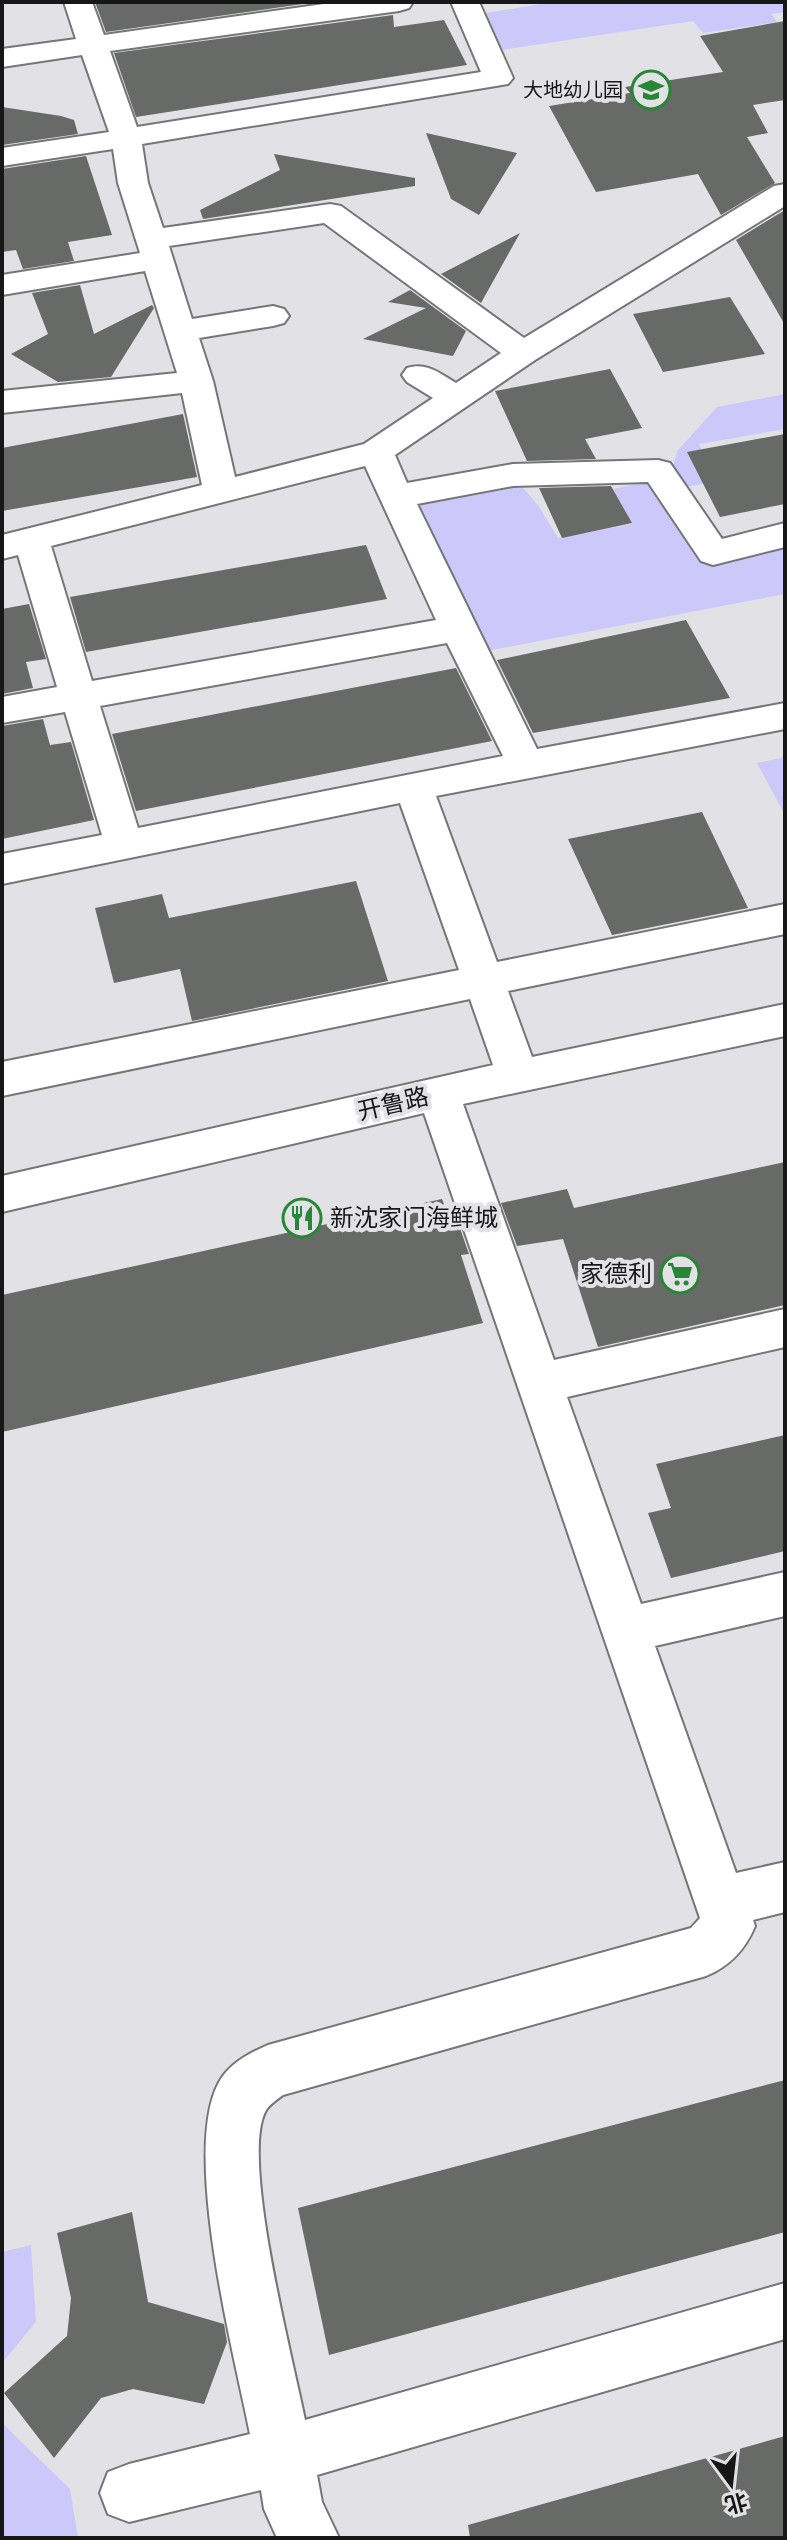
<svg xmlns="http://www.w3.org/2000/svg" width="787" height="2540" font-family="'IBM Plex Serif','Noto Sans SC',serif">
	<rect width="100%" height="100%" fill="#e2e2e6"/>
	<path fill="#cdc8fa" d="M553 2H785V12L771 14 777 22 703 33 693 21 501 50 480 14Z
		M785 394V429L699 444 715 482 678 488 670 474 678 450 717 407Z
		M663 478 713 553 785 535V594L487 651 426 527 417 501 491 487 523 488 538 505 558 538 632 524 613 489Z
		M785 757V815L757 763Z
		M31 2245 36 2322 2 2363V2252Z
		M2 2423 70 2489 78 2538H2Z"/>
	<path fill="#676a67" d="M95 2H317L106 32Z
		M393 15 394 27 444 20 467 65 136 117 114 53Z
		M785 21V100L753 105 768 133 747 137 775 183 721 215 698 174 596 192 549 106 630 93 625 87 723 72 700 36Z
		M2 107 61 116 74 120 78 134 2 145Z
		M426 133 517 153 479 215 451 199Z
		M274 154 415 178V186L203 219 200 210 280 170Z
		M86 156 112 235 68 242 74 261 23 269 16 250 2 252V169Z
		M785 210V325L736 240Z
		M520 233 481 303 441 274Z
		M80 285 94 334 152 305 154 308 111 377 58 382 11 354 48 334 32 293Z
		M410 290 466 331 453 356 363 339 426 308 388 302Z
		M730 297 765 354 663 372 633 314Z
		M610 369 642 428 585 439 596 459 527 461 495 391Z
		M183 414 197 477 2 511V448Z
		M785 434V504L720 517 687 452Z
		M611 486 632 523 562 538 539 488Z
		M366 545 387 599 86 652 70 597Z
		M29 604 46 659 26 662 33 688 2 694V609Z
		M686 620 730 698 533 733 497 660Z
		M456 668 492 741 136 811 112 734Z
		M43 719 50 745 71 742 94 820 2 839V726Z
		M702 812 748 908 612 935 568 839Z
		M356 881 388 981 192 1021 180 969 114 983 95 908 162 894 169 918Z
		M785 1162V1305L598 1347 563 1239 517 1246 501 1203 567 1189 574 1208Z
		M442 1199 448 1215 455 1214 469 1254 461 1255 483 1323 2 1432V1295Z
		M785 1435V1551L671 1578 648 1513 671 1508 656 1464Z
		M785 2080V2232L329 2355 298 2208Z
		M132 2212 148 2302 224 2324 227 2342 204 2404 133 2389 101 2398 54 2458 4 2393 67 2336 71 2298 57 2233Z
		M785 2436V2538H470L468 2525Z"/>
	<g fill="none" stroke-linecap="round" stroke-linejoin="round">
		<defs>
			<path id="minor" d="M64 2H92L104 35 338 2H413L409 8 399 11 110 51 137 127 481 72 451 2H479L513 78 508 84 142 144 148 183 163 228 330 204 341 206 524 338 774 186 785 184V206L535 360 395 455 407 483 513 464 658 460 670 463 722 539 785 523V547L713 565 701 561 648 482 513 486 417 504 537 749 785 703V729L436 796 497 962 785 904V934L508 991 532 1057 785 1004V1036L463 1104 554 1360 785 1309V1347L567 1397 641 1604 785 1572V1616L655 1646 736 1873 785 1862V1912L753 1920 755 1926C745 1950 730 1966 706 1976L283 2095C278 2099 268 2105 265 2112 241 2161 293 2359 305 2420L785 2283V2339L317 2475 322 2502 339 2538H277L264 2509 261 2490 129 2522 108 2514 100 2493 108 2472 129 2464 250 2434C235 2357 177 2138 223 2076 234 2061 252 2052 268 2045L691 1928 700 1918 424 1113 2 1212V1176L493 1065 470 999 2 1096V1062L459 970 400 803 2 884V854L102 835 65 712 2 723V697L57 687 18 555 2 559V535L202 485 182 393 2 413V391L177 373 145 271 2 295V275L140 253 118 183 113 149 2 166V148L109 132 82 55 2 67V49L76 39ZM324 223 501 353 456 383C439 373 427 362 407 368L402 375 407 382 433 398 364 444 235 477 213 381 199 338 273 326 284 323 289 316 284 309 273 306 192 319 169 246ZM365 466 436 620 92 681 51 546ZM447 643 503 756 138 828 100 706Z"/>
		</defs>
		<use href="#minor" stroke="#767679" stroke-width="4"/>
		<use href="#minor" fill="#fff" fill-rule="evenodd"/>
	</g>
	<defs>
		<symbol id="school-ring" viewBox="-11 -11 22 22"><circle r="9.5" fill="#e2e2e6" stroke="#288637" stroke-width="1.5"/><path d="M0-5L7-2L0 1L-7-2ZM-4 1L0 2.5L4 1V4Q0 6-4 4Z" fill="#288637"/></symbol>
		<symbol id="restaurant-ring" viewBox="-11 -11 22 22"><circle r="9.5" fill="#e2e2e6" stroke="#288637" stroke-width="1.5"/><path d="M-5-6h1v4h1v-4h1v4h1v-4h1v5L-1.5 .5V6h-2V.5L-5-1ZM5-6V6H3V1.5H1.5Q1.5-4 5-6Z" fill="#288637"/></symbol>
		<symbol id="supermarket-ring" viewBox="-11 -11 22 22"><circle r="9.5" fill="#e2e2e6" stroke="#288637" stroke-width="1.5"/><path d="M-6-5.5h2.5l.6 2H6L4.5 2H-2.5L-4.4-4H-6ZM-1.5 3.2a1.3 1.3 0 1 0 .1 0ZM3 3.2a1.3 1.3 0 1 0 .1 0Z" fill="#288637"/></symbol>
	</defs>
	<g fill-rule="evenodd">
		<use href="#school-ring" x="629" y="68" width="44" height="44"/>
		<use href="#restaurant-ring" x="280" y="1196" width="44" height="44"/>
		<use href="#supermarket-ring" x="658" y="1252" width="44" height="44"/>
	</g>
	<g text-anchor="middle" stroke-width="8" stroke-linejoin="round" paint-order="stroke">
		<g font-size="20" fill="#171718" stroke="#e2e2e6" text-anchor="end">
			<text x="623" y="97">大地幼儿园</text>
		</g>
		<g font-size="24" fill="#171718" stroke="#e2e2e6">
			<text transform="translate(393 1104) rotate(-13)" y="8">开鲁路</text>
		</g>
		<g font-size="24" fill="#171718" stroke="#e2e2e6" text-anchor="start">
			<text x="330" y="1226">新沈家门海鲜城</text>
			<text x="652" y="1282" text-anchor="end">家德利</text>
		</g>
	</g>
	<rect width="787" height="2540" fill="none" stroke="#171718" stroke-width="8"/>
	<g transform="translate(731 2484) rotate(165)" stroke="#e2e2e6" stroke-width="6" paint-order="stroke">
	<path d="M0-6L14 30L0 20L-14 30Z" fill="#171718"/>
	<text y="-12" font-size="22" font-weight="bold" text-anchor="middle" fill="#171718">北</text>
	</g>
</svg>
